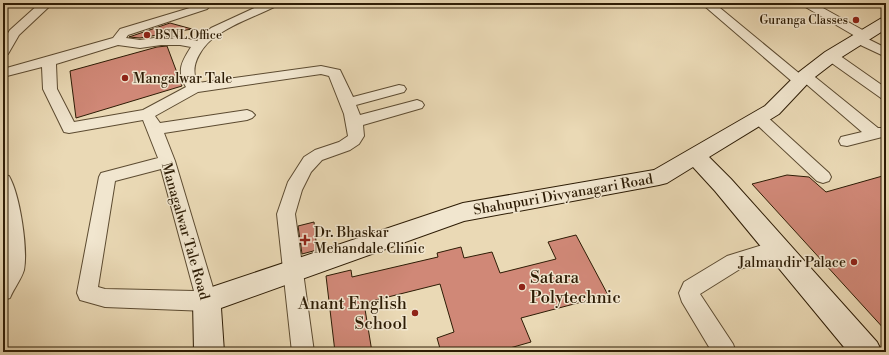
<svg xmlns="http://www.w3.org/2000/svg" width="889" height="355" font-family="'Libre Bodoni',serif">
	<rect width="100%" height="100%" fill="#ead9b5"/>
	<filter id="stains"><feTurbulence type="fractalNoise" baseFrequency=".005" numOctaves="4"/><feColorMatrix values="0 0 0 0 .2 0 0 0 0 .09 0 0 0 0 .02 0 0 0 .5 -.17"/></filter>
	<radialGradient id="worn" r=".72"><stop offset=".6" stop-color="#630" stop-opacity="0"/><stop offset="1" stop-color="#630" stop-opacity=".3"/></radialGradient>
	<path fill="#d08877" stroke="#2d1c05" d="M170 23 192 29 140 38 129 37Z
		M167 46 182 86 76 118 70 71 157 47Z
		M787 175 809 177 826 192 886 175V331L752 184Z
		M314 222 317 250 302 254 298 226Z
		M576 235 608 295 521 318 531 342 496 352H441L437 338 454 332 440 284 364 303 372 352H335L326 276 351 270 352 277 438 257 437 253 461 247 464 258 492 252 500 273 556 259 548 242Z"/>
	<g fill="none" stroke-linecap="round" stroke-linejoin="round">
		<defs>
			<path id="street" d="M40 3H53L19 35 8 54 3 55V41L10 30Z
				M265 3H280L278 5C259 15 237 22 219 34 204 43 187 66 198 83L321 66 340 70 353 97 399 85 404 86 406 89 404 92 356 105 360 115 417 100 422 102 424 105 422 108 363 125 364 136 359 144 350 150 322 160 311 172 302 190 295 214 314 352H292L277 214 288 182 304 157 315 150 339 142 348 136 344 114 329 76 321 74 198 92 155 116 160 123 247 110 252 112 255 115 252 118 247 120 164 133 175 161 217 301 214 308 207 311 105 307 80 300 77 293 99 177 101 173 158 158 143 120 69 133 64 132 43 89 42 67 3 77V69L113 38 120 29 203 4 207 5 209 7 207 9 128 35 126 38 140 40 161 37H180L197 41 211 28ZM118 45 140 48 161 45H180L191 47C182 61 176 71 186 87L143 110 74 122 57 89 56 64ZM161 169 194 291 105 289 98 287 115 181Z
				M701 3H714L800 74 805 72 810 73 878 128H886V136L847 146 841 145 839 141 841 137 862 132 805 83 800 85 795 84Z
				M800 3H814L868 33 870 36 868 39 886 48V57L854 42 852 39 855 36 802 5Z
				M831 52 836 53 886 88V100L881 98 826 59 824 56 826 53Z
				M759 113 764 114 829 173 831 177 829 181 823 183 817 181 754 122 751 118 754 114Z
				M3 175 9 176C20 195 28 249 24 270 21 280 14 288 10 298L3 300 5 246 3 221Z
				M779 240 786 242 789 248 786 254 740 269 700 294 733 344 736 352H712L682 302 679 293 684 282 727 256Z"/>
			<path id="secondary" d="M886 17V29L837 60 811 80 779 114 709 157 731 179 877 342 882 352H848L715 191 693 167 667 183 659 185 464 221 221 308 224 352H194L193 301 197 292 463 203 654 170 765 106 799 72 825 52 880 19Z"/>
		</defs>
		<use href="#street" stroke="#5c4b31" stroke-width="2"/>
		<use href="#secondary" stroke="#2d1c05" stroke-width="2"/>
		<use href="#street" fill="#f1e6cf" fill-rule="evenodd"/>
		<use href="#secondary" fill="#f1e6cf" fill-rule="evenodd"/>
	</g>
	<g fill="#8f2418" stroke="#f1e6cf" stroke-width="1.5">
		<circle cx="856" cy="20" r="4"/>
		<circle cx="147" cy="35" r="4"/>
		<circle cx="125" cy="78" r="4"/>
		<path d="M303 234h4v4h4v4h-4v4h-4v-4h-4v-4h4z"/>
		<circle cx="854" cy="262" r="4"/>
		<circle cx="522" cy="287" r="4"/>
		<circle cx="415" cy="313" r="4"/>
	</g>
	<g text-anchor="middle" stroke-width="3" stroke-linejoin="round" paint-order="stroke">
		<g font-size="12" fill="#2d1c05" stroke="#f1e6cf" text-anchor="end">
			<text x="848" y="24">Guranga Classes</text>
			<text x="155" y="39" text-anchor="start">BSNL Office</text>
		</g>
		<g font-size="14" fill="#2d1c05" stroke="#f1e6cf" text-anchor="start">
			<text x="133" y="83">Mangalwar Tale</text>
			<text x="314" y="237">Dr. Bhaskar<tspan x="314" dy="16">Mehandale Clinic</tspan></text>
			<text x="846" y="267" text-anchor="end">Jalmandir Palace</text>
		</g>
		<g font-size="14" fill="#2d1c05" stroke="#f1e6cf">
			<text transform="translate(563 194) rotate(-10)" y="5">Shahupuri Divyanagari Road</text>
			<text transform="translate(186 231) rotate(74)" y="5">Managalwar Tale Road</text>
		</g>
		<g font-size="17" fill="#2d1c05" stroke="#f1e6cf" text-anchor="start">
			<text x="530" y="283">Satara<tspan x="530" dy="20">Polytechnic</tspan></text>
			<text x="407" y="309" text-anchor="end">Anant English<tspan x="407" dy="20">School</tspan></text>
		</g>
	</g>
	<rect width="889" height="355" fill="none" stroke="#ead9b5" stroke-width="16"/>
	<rect x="4" y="4" width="881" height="347" fill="none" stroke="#2d1c05" stroke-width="2"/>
	<rect x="8" y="8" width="873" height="339" fill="none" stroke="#2d1c05"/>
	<rect width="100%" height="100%" filter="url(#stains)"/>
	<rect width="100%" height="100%" fill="url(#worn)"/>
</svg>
